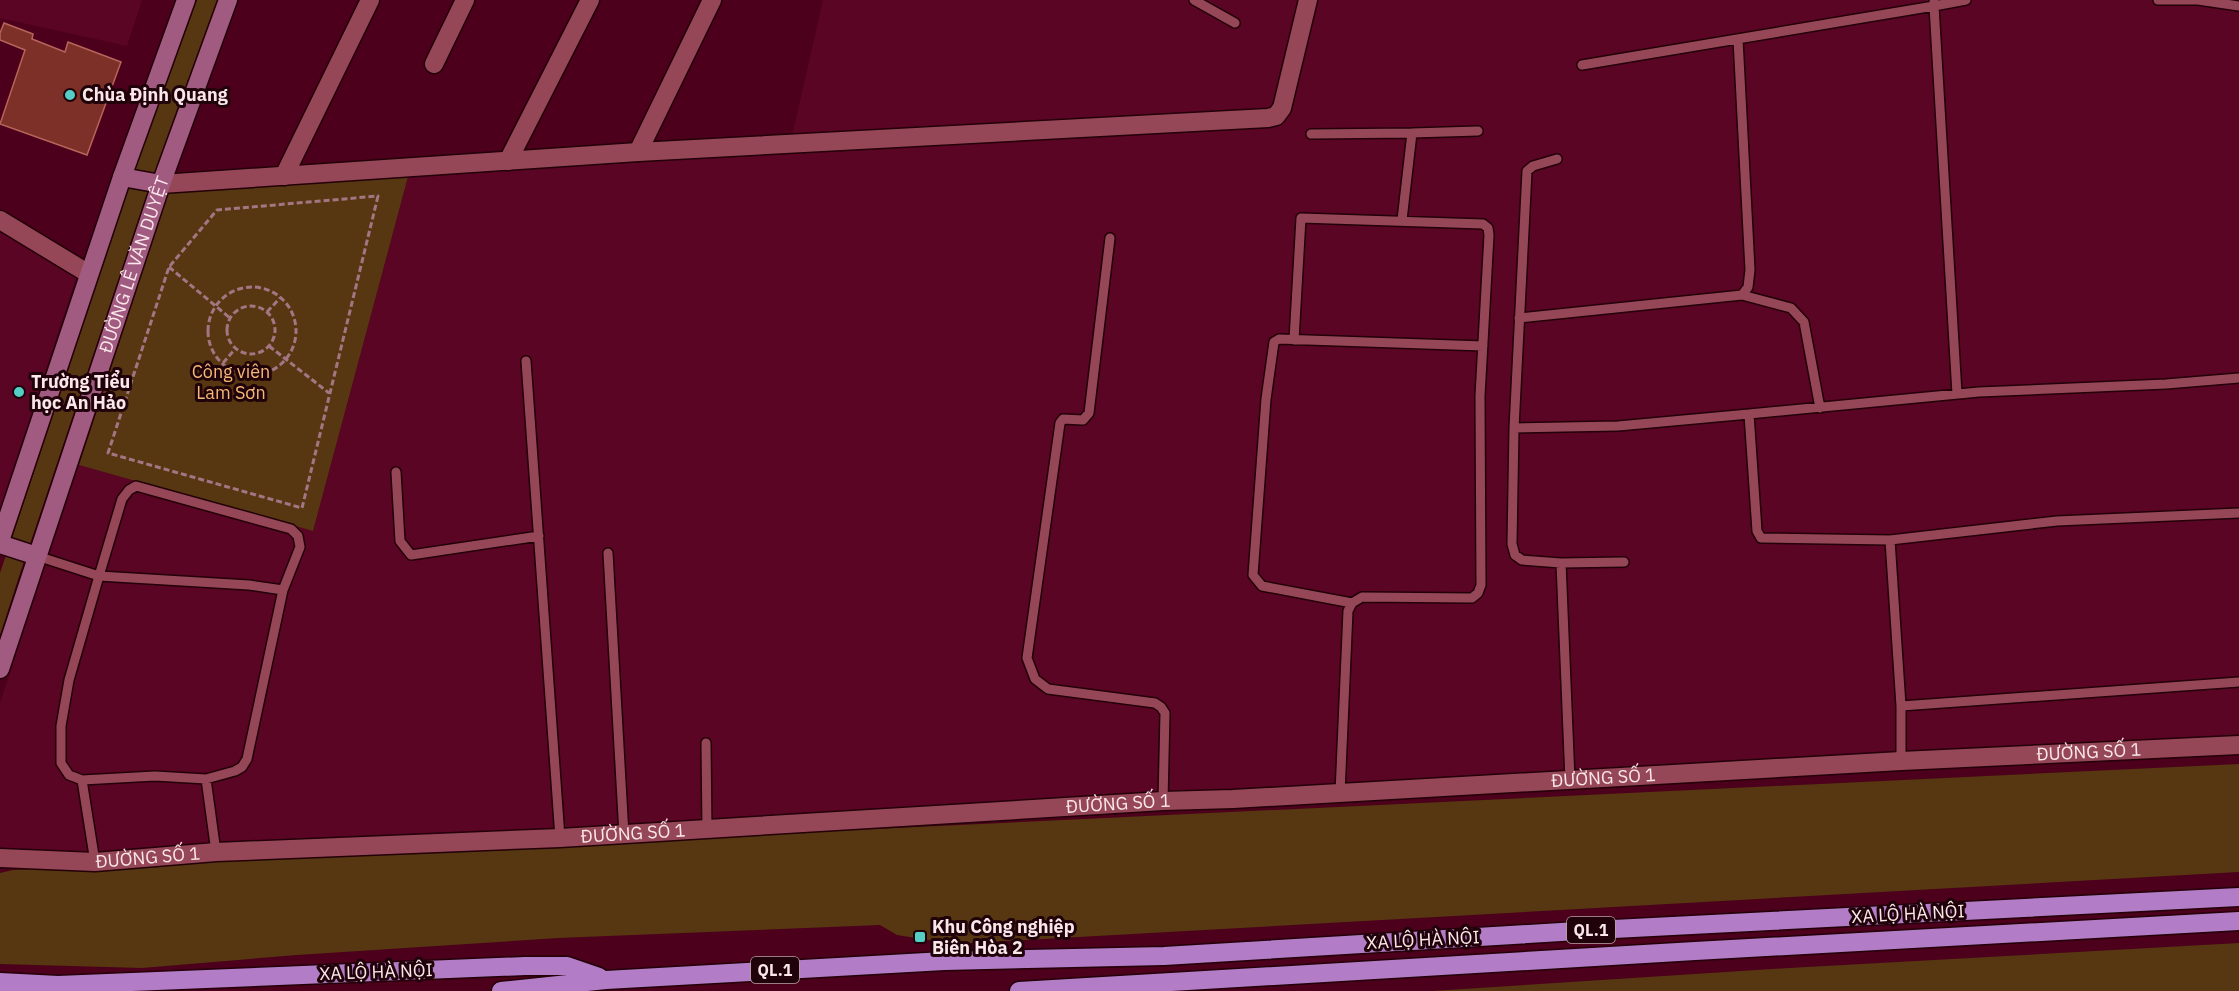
<svg xmlns="http://www.w3.org/2000/svg" width="2239" height="991" font-family="'IBM Plex Sans',sans-serif">
	<rect width="100%" height="100%" fill="#4c001b"/>
	<path fill="#5a0524" d="M0 0H142L127 46 0 18Z
		M823 0H2239V739L98 855 0 852V703L79 465 313 531 409 173 789 150Z
		M0 229 77 275 0 509Z"/>
	<path fill="#563711" d="M197 0H217L153 176 134 173Z
		M409 173 313 531 79 465 170 189Z
		M130 185 149 188 29 547 11 541Z
		M7 552 25 558 0 635V573Z
		M2239 764V872L953 944 897 935 880 925 558 938 297 955 142 968 0 964V873L13 870Z
		M2239 943V991H1432L1789 968Z"/>
	<path fill="#7c3028" stroke="#b7655b" stroke-width="1.5" d="M4 23 33 34 32 39 65 52 68 42 121 62 87 155 0 124 25 50 0 40V33Z"/>
	<g fill="none" stroke-linecap="round" stroke-linejoin="round">
		<defs>
			<path id="service" d="M1194 0 1235 23
				M2158 0H2198L2239 6
				M1934 2V6L1966 0
				M1582 65 1934 6 1957 394
				M1412 133 1478 131
				M1311 134 1412 133 1402 220
				M1557 159 1533 166 1527 171 1514 428 1618 426 1749 414 1757 531 1761 538 1890 540 1901 706V761
				M1110 238 1089 413 1083 420 1063 419 1060 423 1027 658 1035 679 1048 689 1155 703 1161 707 1165 713 1163 801
				M1742 295 1791 308 1804 322 1820 408
				M1519 318 1742 295 1748 287 1750 270 1738 39
				M1294 340 1301 218 1483 224 1488 228 1489 235 1480 396 1481 585 1478 593 1472 598 1362 597 1352 603 1348 611 1340 793
				M526 361 560 838
				M1749 414 1979 392 2166 384 2239 378
				M1514 428 1512 544 1515 555 1522 560 1561 563 1624 562
				M396 472 400 541 411 555 539 536
				M1890 540 2057 521 2239 513
				M608 553 624 835
				M37 556 99 576 122 499 129 490 136 486 291 529 298 536 300 547 283 590 247 759 242 767 235 771 206 779 155 776 82 780 69 775 61 763V726L69 680 99 576 249 585 283 590
				M1561 563 1570 780
				M1352 603 1262 586 1253 575 1266 399 1274 342 1279 339 1483 346
				M1901 706 2239 682
				M706 743 707 829
				M206 779 216 852
				M82 780 95 862"/>
			<g id="minor">
				<path d="M434 64 465 0"/>
				<path d="M638 152 712 0"/>
				<path d="M508 161 590 0"/>
				<path d="M284 176 370 0"/>
				<path d="M161 184 638 152 1268 118 1276 116 1282 108 1308 0"/>
				<path d="M0 220 89 274"/>
				<path id="s1" d="M0 858 95 862 216 852 560 838 1163 801 1233 799 1901 761 2239 745"/>
			</g>
			<g id="secondary">
				<path d="M122 177 161 184"/>
				<path d="M0 541 122 177 186 0"/>
				<path d="M0 544 37 556"/>
				<path id="s2" d="M0 669 161 184 228 0"/>
			</g>
			<path id="trunk" d="M0 982 58 985 525 966H567L599 977
				M501 991 606 980 944 961 1164 956 1594 930 2239 897
				M1019 991 1695 951 2239 921"/>
		</defs>
		<use href="#service" stroke="#230109" stroke-width="12"/>
		<use href="#minor" stroke="#230109" stroke-width="21"/>
		<use href="#secondary" stroke="#230109" stroke-width="21"/>
		<use href="#trunk" stroke="#230109" stroke-width="21"/>
		<path stroke="#a47583" stroke-width="3" stroke-dasharray="6 3" stroke-linecap="butt" d="M378 196 302 508 108 453 169 267 217 210Z
			M169 267 230 318
			M208 331a44 44 0 1 1 88 0a44 44 0 1 1-88 0Z
			M227 330a24 24 0 1 1 48 0a24 24 0 1 1-48 0Z
			M267 312 280 298
			M269 346 329 393
			M223 363 235 349"/>
		<use href="#service" stroke="#964757" stroke-width="9"/>
		<use href="#minor" stroke="#964757" stroke-width="18"/>
		<use href="#secondary" stroke="#a15b80" stroke-width="18"/>
		<use href="#trunk" stroke="#b37cc6" stroke-width="18"/>
	</g>
	<g fill="#55cec5" stroke="#20030a" stroke-width="2">
		<circle cx="70" cy="95" r="6"/>
		<circle cx="19" cy="392" r="6"/>
		<rect x="914" y="931" width="12" height="12" rx="3"/>
	</g>
	<g text-anchor="middle" stroke-width="6" stroke-linejoin="round" paint-order="stroke">
		<g fill="#20030a" stroke="#b9a3a6" stroke-width="1.5">
			<rect x="1567" y="917" width="48" height="26" rx="4.5"/>
			<rect x="751" y="957" width="48" height="26" rx="4.5"/>
		</g>
		<g font-size="16" font-weight="bold" fill="#fae7e9">
			<text x="1591" y="936">QL.1</text>
			<text x="775" y="976">QL.1</text>
		</g>
		<g font-size="18" font-weight="bold" fill="#fae7e9" stroke="#20030a" text-anchor="start">
			<text x="82" y="101">Chùa Định Quang</text>
			<text x="31" y="388">Trường Tiểu<tspan x="31" dy="21">học An Hảo</tspan></text>
			<text x="932" y="933">Khu Công nghiệp<tspan x="932" dy="21">Biên Hòa 2</tspan></text>
		</g>
		<g font-size="18" fill="#fae7e9" stroke="#20030a">
			<text dy="6" stroke="none"><textPath href="#s2" startOffset="426">ĐƯỜNG LÊ VĂN DUYỆT</textPath></text>
			<text dy="6" stroke="none"><textPath href="#s1" startOffset="2092">ĐƯỜNG SỐ 1</textPath></text>
			<text dy="6" stroke="none"><textPath href="#s1" startOffset="1606">ĐƯỜNG SỐ 1</textPath></text>
			<text dy="6" stroke="none"><textPath href="#s1" startOffset="1120">ĐƯỜNG SỐ 1</textPath></text>
			<text dy="6" stroke="none"><textPath href="#s1" startOffset="634">ĐƯỜNG SỐ 1</textPath></text>
			<text dy="6" stroke="none"><textPath href="#s1" startOffset="148">ĐƯỜNG SỐ 1</textPath></text>
			<text transform="translate(1908 914) rotate(-3)" y="6">XA LỘ HÀ NỘI</text>
			<text transform="translate(1423 940) rotate(-3)" y="6">XA LỘ HÀ NỘI</text>
			<text transform="translate(376 972) rotate(-2)" y="6">XA LỘ HÀ NỘI</text>
		</g>
		<g font-size="18" fill="#f5b976" stroke="#20030a">
			<text x="231" y="378">Công viên<tspan x="231" dy="21">Lam Sơn</tspan></text>
		</g>
	</g>
</svg>
